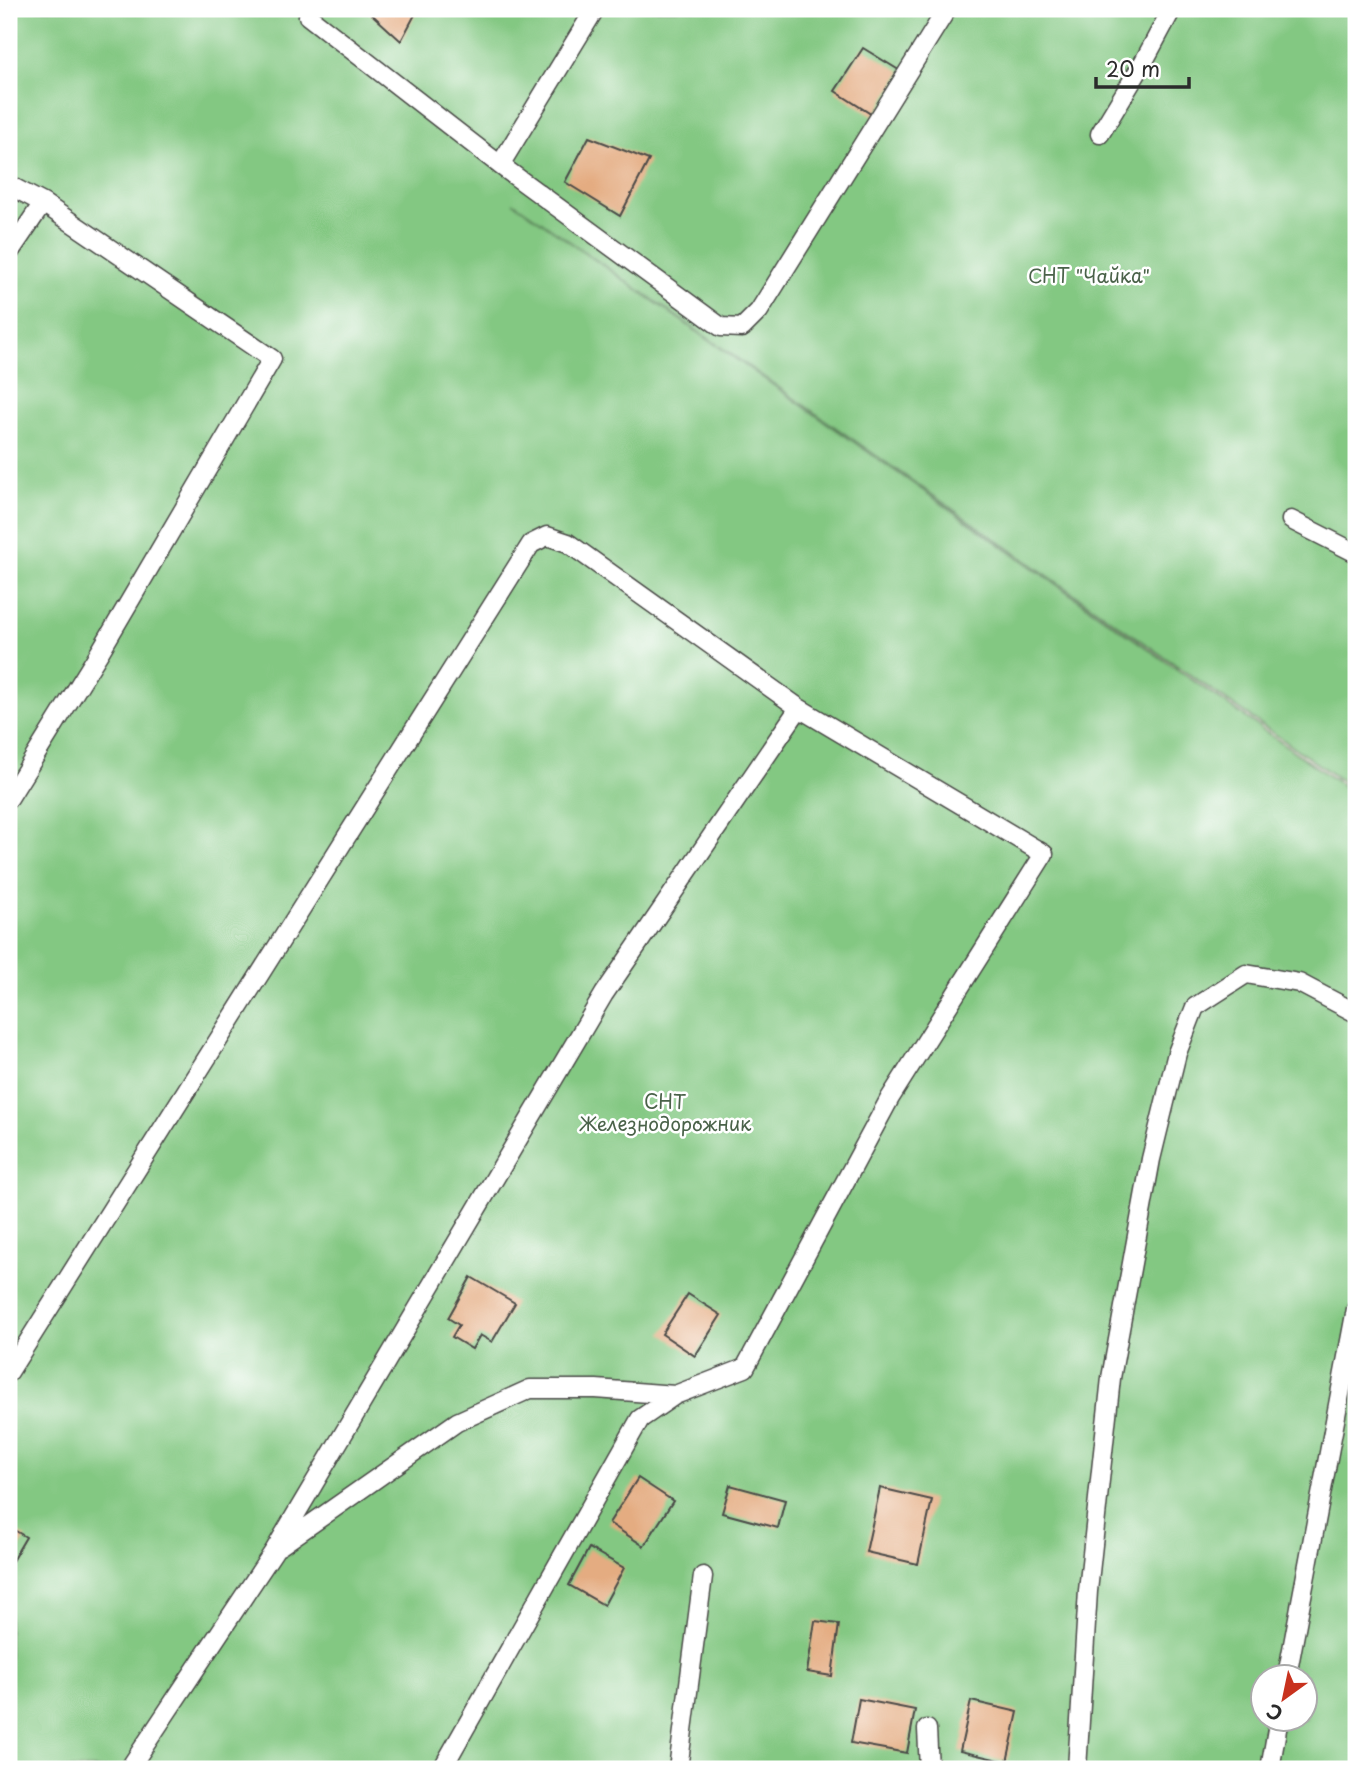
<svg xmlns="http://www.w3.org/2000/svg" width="1365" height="1778" font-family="'Playpen Sans',sans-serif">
	<rect width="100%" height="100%" fill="#fff"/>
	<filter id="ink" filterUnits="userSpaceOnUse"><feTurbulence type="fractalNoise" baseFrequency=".0143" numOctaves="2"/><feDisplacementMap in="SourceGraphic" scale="14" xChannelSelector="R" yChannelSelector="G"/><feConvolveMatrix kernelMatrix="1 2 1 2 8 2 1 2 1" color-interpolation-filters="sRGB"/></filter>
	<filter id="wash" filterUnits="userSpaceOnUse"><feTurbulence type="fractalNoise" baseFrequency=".00686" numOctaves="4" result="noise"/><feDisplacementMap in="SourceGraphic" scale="28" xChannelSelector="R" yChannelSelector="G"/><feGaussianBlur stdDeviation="1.57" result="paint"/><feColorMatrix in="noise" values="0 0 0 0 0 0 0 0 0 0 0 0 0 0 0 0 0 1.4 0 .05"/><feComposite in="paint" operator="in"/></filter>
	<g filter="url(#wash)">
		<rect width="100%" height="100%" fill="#f6f0e0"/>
		<path fill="#83c882" stroke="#577a56" stroke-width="2" fill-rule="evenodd" d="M9 9H1356V791L513 202 1356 795V1769H9ZM1264 1676H1306V1718H1264Z"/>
		<g id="blocks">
			<path fill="#e4ac81" d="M366 9H418L401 41Z
				M863 48 902 72 874 116 835 91Z
				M589 137 649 160 620 216 565 182Z
				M471 1277 515 1303 492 1342 480 1335 472 1349 452 1337 459 1325 448 1318Z
				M688 1294 721 1315 695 1356 662 1334Z
				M638 1478 673 1501 644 1546 609 1523Z
				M730 1485 785 1500 778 1528 722 1513Z
				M880 1488 932 1500 918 1564 866 1552Z
				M9 1527 26 1537 9 1566Z
				M589 1548 624 1568 604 1605 569 1585Z
				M815 1621 839 1624 832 1676 807 1672Z
				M859 1699 915 1710 907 1753 851 1743Z
				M971 1701 1018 1712 1007 1762 960 1751Z"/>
		</g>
	</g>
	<g filter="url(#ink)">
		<use href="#blocks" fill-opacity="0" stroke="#494946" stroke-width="2"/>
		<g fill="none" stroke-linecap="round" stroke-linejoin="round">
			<defs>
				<path id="lane" d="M308 16 500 165 721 327 742 328 759 311 947 9
					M1100 134 1143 63 1172 9
					M500 165 595 9
					M9 185 43 203
					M9 253 43 203 272 359 101 650 9 798
					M1291 520 1356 553
					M9 1372 531 544 547 536 568 543 799 708 604 994 274 1551 129 1769
					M280 1546 457 1422 530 1389H596L675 1395
					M1287 1676 1356 1309
					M927 1729 929 1769
					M442 1769 640 1419 675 1395 745 1368 890 1098 1044 854 799 708
					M678 1769 703 1576
					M1077 1769 1088 1591 1111 1378 1151 1159 1177 1053 1195 1007 1246 974 1299 983 1356 1013
					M1270 1769 1279 1718"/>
			</defs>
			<use href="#lane" stroke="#494946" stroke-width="21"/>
			<use href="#lane" stroke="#fff" stroke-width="18"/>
		</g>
	</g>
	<g text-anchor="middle" stroke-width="5" stroke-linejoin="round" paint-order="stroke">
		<g font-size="19" fill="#4a6249" stroke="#fff">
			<text x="1089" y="283">СНТ "Чайка"</text>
			<text x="665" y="1109">СНТ<tspan x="665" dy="22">Железнодорожник</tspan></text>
		</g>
	</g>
	<rect width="1365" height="1778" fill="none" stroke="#fff" stroke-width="35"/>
	<g transform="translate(1284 1698) rotate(213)"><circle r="33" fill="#ffffff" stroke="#aaaaaa" stroke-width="2"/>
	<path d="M0-5L12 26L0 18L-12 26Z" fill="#c8321e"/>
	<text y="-10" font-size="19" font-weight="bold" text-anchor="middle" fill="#2b2b2b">С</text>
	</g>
	<path d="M1096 77v10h93v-10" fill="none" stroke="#2b2b2b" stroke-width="3.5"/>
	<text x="1106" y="77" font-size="21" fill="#2b2b2b" stroke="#ffffff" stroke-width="5" paint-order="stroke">20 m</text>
</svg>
